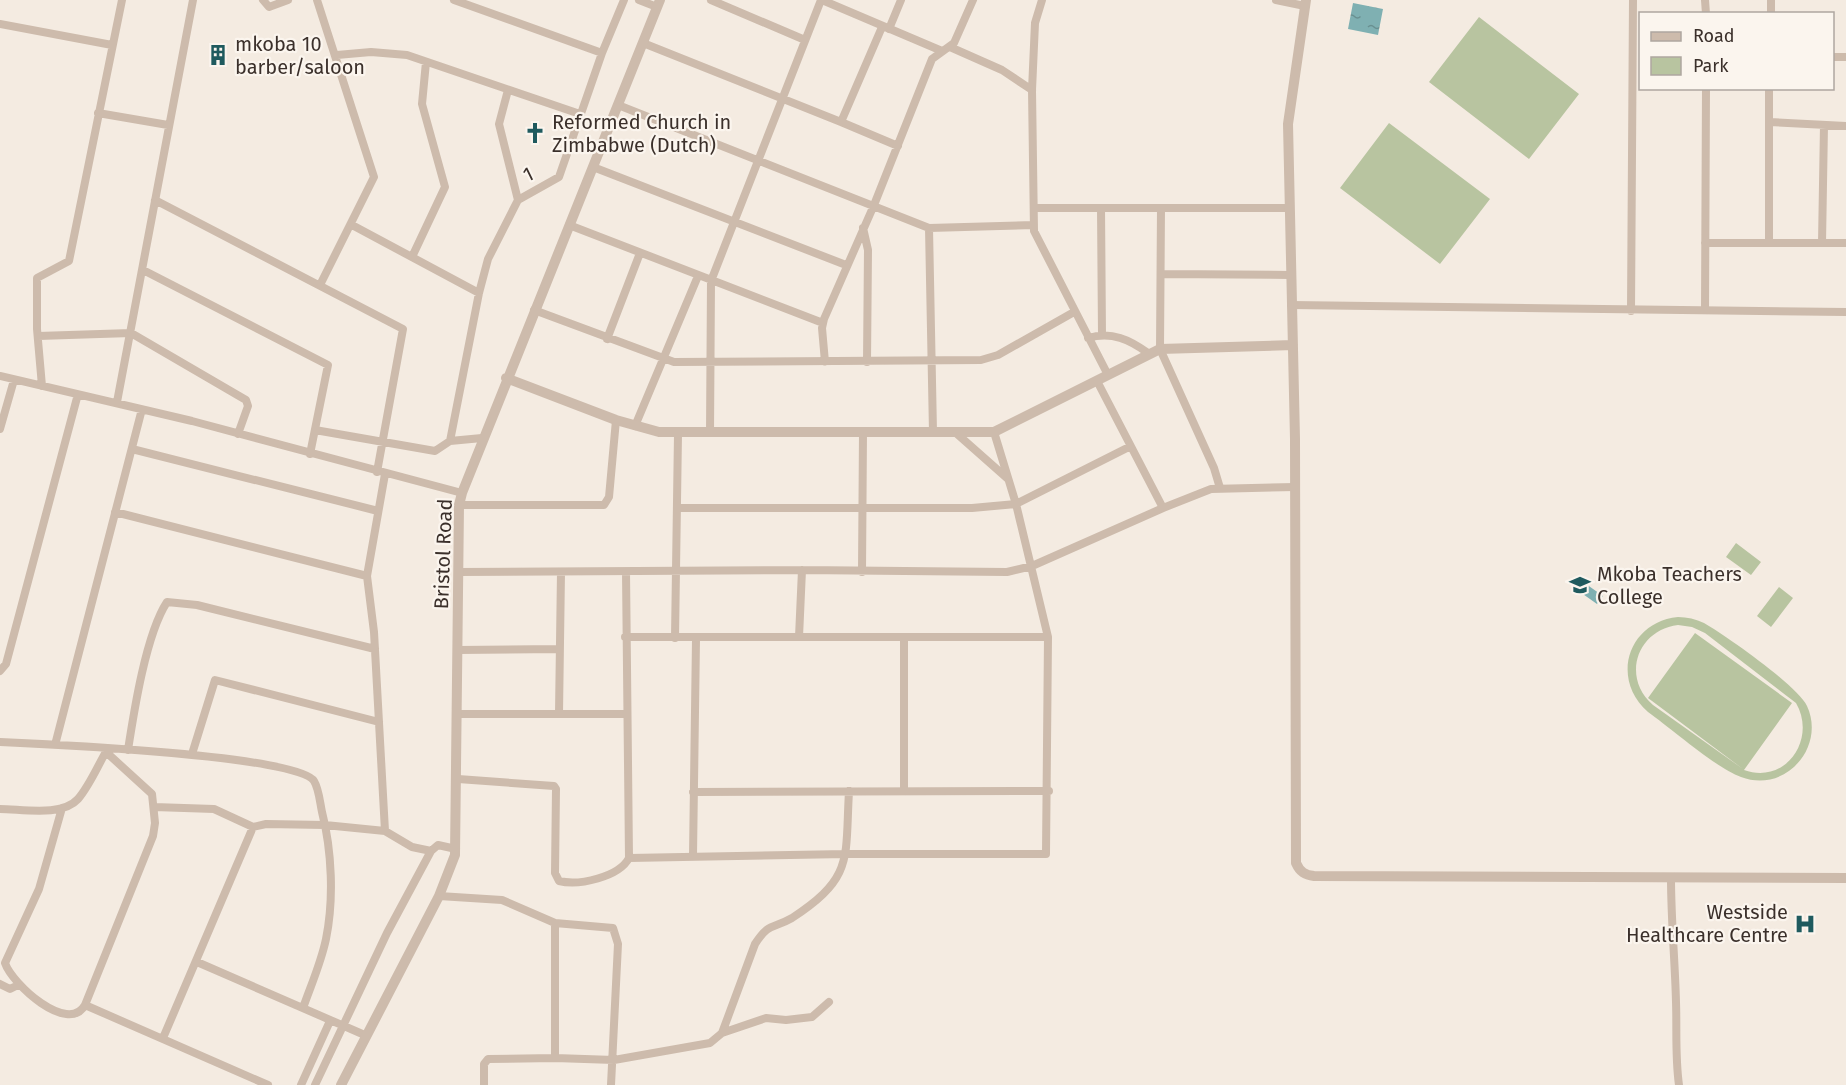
<svg xmlns="http://www.w3.org/2000/svg" width="1846" height="1085" font-family="'Fira Sans',sans-serif">
	<defs>
		<pattern id="water-ripples" width="26" height="14" patternUnits="userSpaceOnUse" patternTransform="scale(1.5)"><rect width="26" height="14" fill="#7fb0b2"/><path d="M2 4q2-2 4 0t4 0M15 11q2-2 4 0t4 0" fill="none" stroke="#699091"/></pattern>
	</defs>
	<rect width="100%" height="100%" fill="#f4ebe1"/>
	<path fill="#b8c4a0" fill-rule="evenodd" d="M1479 17 1579 94 1529 159 1429 82Z
		M1389 123 1490 199 1440 264 1340 188Z
		M1736 543 1761 562 1751 575 1726 557Z
		M1779 587 1793 598 1771 627 1757 616Z
		M1678 617C1687 617 1696 619 1704 623 1725 635 1798 686 1807 706 1826 747 1785 794 1741 777 1716 768 1672 729 1648 712 1610 679 1628 622 1678 617ZM1678 625 1692 627 1705 633 1796 703C1817 739 1786 785 1744 770L1792 703 1695 633 1648 698 1743 769 1653 705C1621 677 1637 630 1678 625Z"/>
	<path fill="url(#water-ripples)" d="M1353 3 1383 9 1378 35 1348 29Z
		M1586 584 1603 596 1597 604 1580 592Z"/>
	<g fill="none" stroke-linecap="round" stroke-linejoin="round">
		<path stroke="#cdbbac" stroke-width="8" d="M263 0 269 7 288 0
			M317 0 374 177 320 285
			M454 0 602 53
			M639 0 657 7
			M711 0 805 40
			M822 0 942 51
			M1042 0 1035 23 1032 90 1034 231 1108 375
			M1276 0 1305 6
			M1705 0 1706 14
			M1771 14V0
			M0 24 112 45
			M882 27 841 122 898 146
			M889 29 901 0
			M643 43 841 122
			M950 47 1002 70 1032 90
			M337 55 371 52 407 55 580 114
			M1832 57H1846
			M1769 88V242
			M618 105 929 228 1034 225
			M98 113 168 125
			M1770 122 1846 126
			M593 167 846 265
			M155 200 403 329 377 472
			M518 200 559 177 602 53 624 0
			M1035 208H1289
			M1101 208 1102 335
			M1161 208 1160 349 1214 468 1220 488
			M352 225 479 293
			M569 225 823 323
			M863 228 868 250 867 362
			M929 228 933 432
			M1705 243H1846
			M1822 243 1824 125
			M412 257 445 187 422 104 426 62
			M143 270 328 365 310 454
			M1162 274 1291 275
			M1291 305 1846 312
			M534 310 674 362 981 360 998 355 1074 312
			M1705 310 1706 88
			M1631 311 1633 0
			M38 336 131 333 246 400 248 406 238 434
			M1088 338C1112 331 1130 340 1148 353
			M607 339 640 253
			M825 362 822 328 824 319 874 205 932 59 954 43 973 0
			M0 376 192 421 462 493
			M1097 381 1163 508
			M42 386 37 329V278L69 261 122 0
			M117 402 193 0
			M635 426 698 276
			M0 429 14 380
			M315 430 435 451 450 441 482 438
			M710 433 711 281 821 0
			M956 433 1008 479
			M450 441 479 293 488 259 518 200 499 124 508 90
			M132 449 378 511
			M459 505H604L609 497 616 420
			M677 508H972L1016 504 1129 447
			M115 512 367 576
			M458 572 802 570 1007 572 1032 566 1163 508 1211 489 1295 487
			M862 572 863 432
			M625 637H1048
			M799 637 802 570
			M675 638 678 434
			M458 650 559 649
			M0 671 6 664 78 394
			M559 713 561 572
			M457 714H625
			M0 742C42 744 298 755 314 781 319 789 320 803 322 812 332 851 334 900 326 939 321 963 311 985 303 1008
			M55 745 142 409
			M128 750C134 711 146 634 167 602L197 605 375 649
			M192 754 215 680 379 722
			M458 779 554 786 556 789 555 873 559 881C579 886 619 877 629 858L626 572
			M904 791V637
			M693 792 1049 791
			M154 807 214 809 253 827 266 824 325 825 385 831 374 632 367 576 385 474
			M62 808 39 889 5 963C12 984 68 1035 85 1005L153 836 155 823 152 794 106 752
			M0 809C22 809 62 817 78 799 90 785 98 765 107 750
			M385 831 412 847 431 851
			M693 856 696 639
			M629 858 846 854H1046L1048 637 1016 504 994 432
			M1671 878C1671 920 1675 961 1676 1002 1677 1030 1675 1057 1679 1085
			M439 896 502 900 555 923 613 928 618 944 611 1085
			M555 923V1058L614 1060 710 1043 722 1033 755 944C769 922 773 929 792 918 854 877 845 860 849 791
			M197 962 367 1036
			M0 984 10 989 18 985
			M85 1005 268 1085
			M722 1033 766 1018 786 1020 812 1017 829 1002
			M163 1038 253 827
			M301 1085 330 1021
			M315 1085 387 933 431 851 438 845 456 849
			M484 1085V1064L488 1059 555 1058"/>
		<path stroke="#cdbbac" stroke-width="10" d="M1306 0 1288 124 1295 439 1296 863C1300 872 1305 875 1314 876L1846 878
			M506 378 616 420 659 432H994L1160 349 1293 345
			M341 1085 439 896 455 855 459 505 462 493 660 0"/>
	</g>
	<defs>
		<symbol id="building-bare" viewBox="-9 -9 18 18"><path d="M-4-6H4V6H1V3H-1V6H-4ZM-2.5-4.3h1.7v1.8h-1.7ZM.8-4.3h1.7v1.8H.8ZM-2.5-1h1.7V.8h-1.7ZM.8-1h1.7V.8H.8Z" fill="#1f5a5e" stroke="#fbf5ee" stroke-width="2.5" paint-order="stroke"/></symbol>
		<symbol id="church-bare" viewBox="-9 -9 18 18"><path d="M-1.2-6h2.4v3.5h3.3v2.4h-3.3V6h-2.4V-.1h-3.3v-2.4h3.3Z" fill="#1f5a5e" stroke="#fbf5ee" stroke-width="2.5" paint-order="stroke"/></symbol>
		<symbol id="university-bare" viewBox="-9 -9 18 18"><path d="M0-5L7-2L0 1L-7-2ZM-4 1L0 2.5L4 1V4Q0 6-4 4Z" fill="#1f5a5e" stroke="#fbf5ee" stroke-width="2.5" paint-order="stroke"/></symbol>
		<symbol id="hospital-bare" viewBox="-9 -9 18 18"><path d="M-5-5h3v3.5h4V-5h3V5h-3V1.5h-4V5h-3Z" fill="#1f5a5e" stroke="#fbf5ee" stroke-width="2.5" paint-order="stroke"/></symbol>
	</defs>
	<g fill-rule="evenodd">
		<use href="#building-bare" x="203" y="40" width="30" height="30"/>
		<use href="#church-bare" x="520" y="118" width="30" height="30"/>
		<use href="#university-bare" x="1565" y="570" width="30" height="30"/>
		<use href="#hospital-bare" x="1790" y="909" width="30" height="30"/>
	</g>
	<g text-anchor="middle" stroke-width="4.5" stroke-linejoin="round" paint-order="stroke">
		<g font-size="20" fill="#3b302b" stroke="#fbf5ee" text-anchor="start">
			<text x="235" y="51">mkoba 10<tspan x="235" dy="23">barber/saloon</tspan></text>
			<text x="552" y="129">Reformed Church in<tspan x="552" dy="23">Zimbabwe (Dutch)</tspan></text>
			<text x="1597" y="581">Mkoba Teachers<tspan x="1597" dy="23">College</tspan></text>
			<text x="1788" y="919" text-anchor="end">Westside<tspan x="1788" dy="23">Healthcare Centre</tspan></text>
		</g>
		<g font-size="20" fill="#3b302b" stroke="#fbf5ee">
			<text transform="translate(528 174) rotate(-26)" y="7">1</text>
			<text transform="translate(443 554) rotate(-88)" y="7">Bristol Road</text>
		</g>
	</g>
	<rect x="1639" y="12" width="195" height="78" fill="#fbf5ee" stroke="#aea6a0" stroke-width="1.5"/>
	<rect x="1651" y="32" width="30" height="9" fill="#cdbbac" stroke="#aea6a0" stroke-width="1.5"/>
	<text x="1693" y="42" font-size="18" fill="#3b302b">Road</text>
	<rect x="1651" y="57" width="30" height="18" fill="#b8c4a0" stroke="#aea6a0" stroke-width="1.5"/>
	<text x="1693" y="72" font-size="18" fill="#3b302b">Park</text>
</svg>
